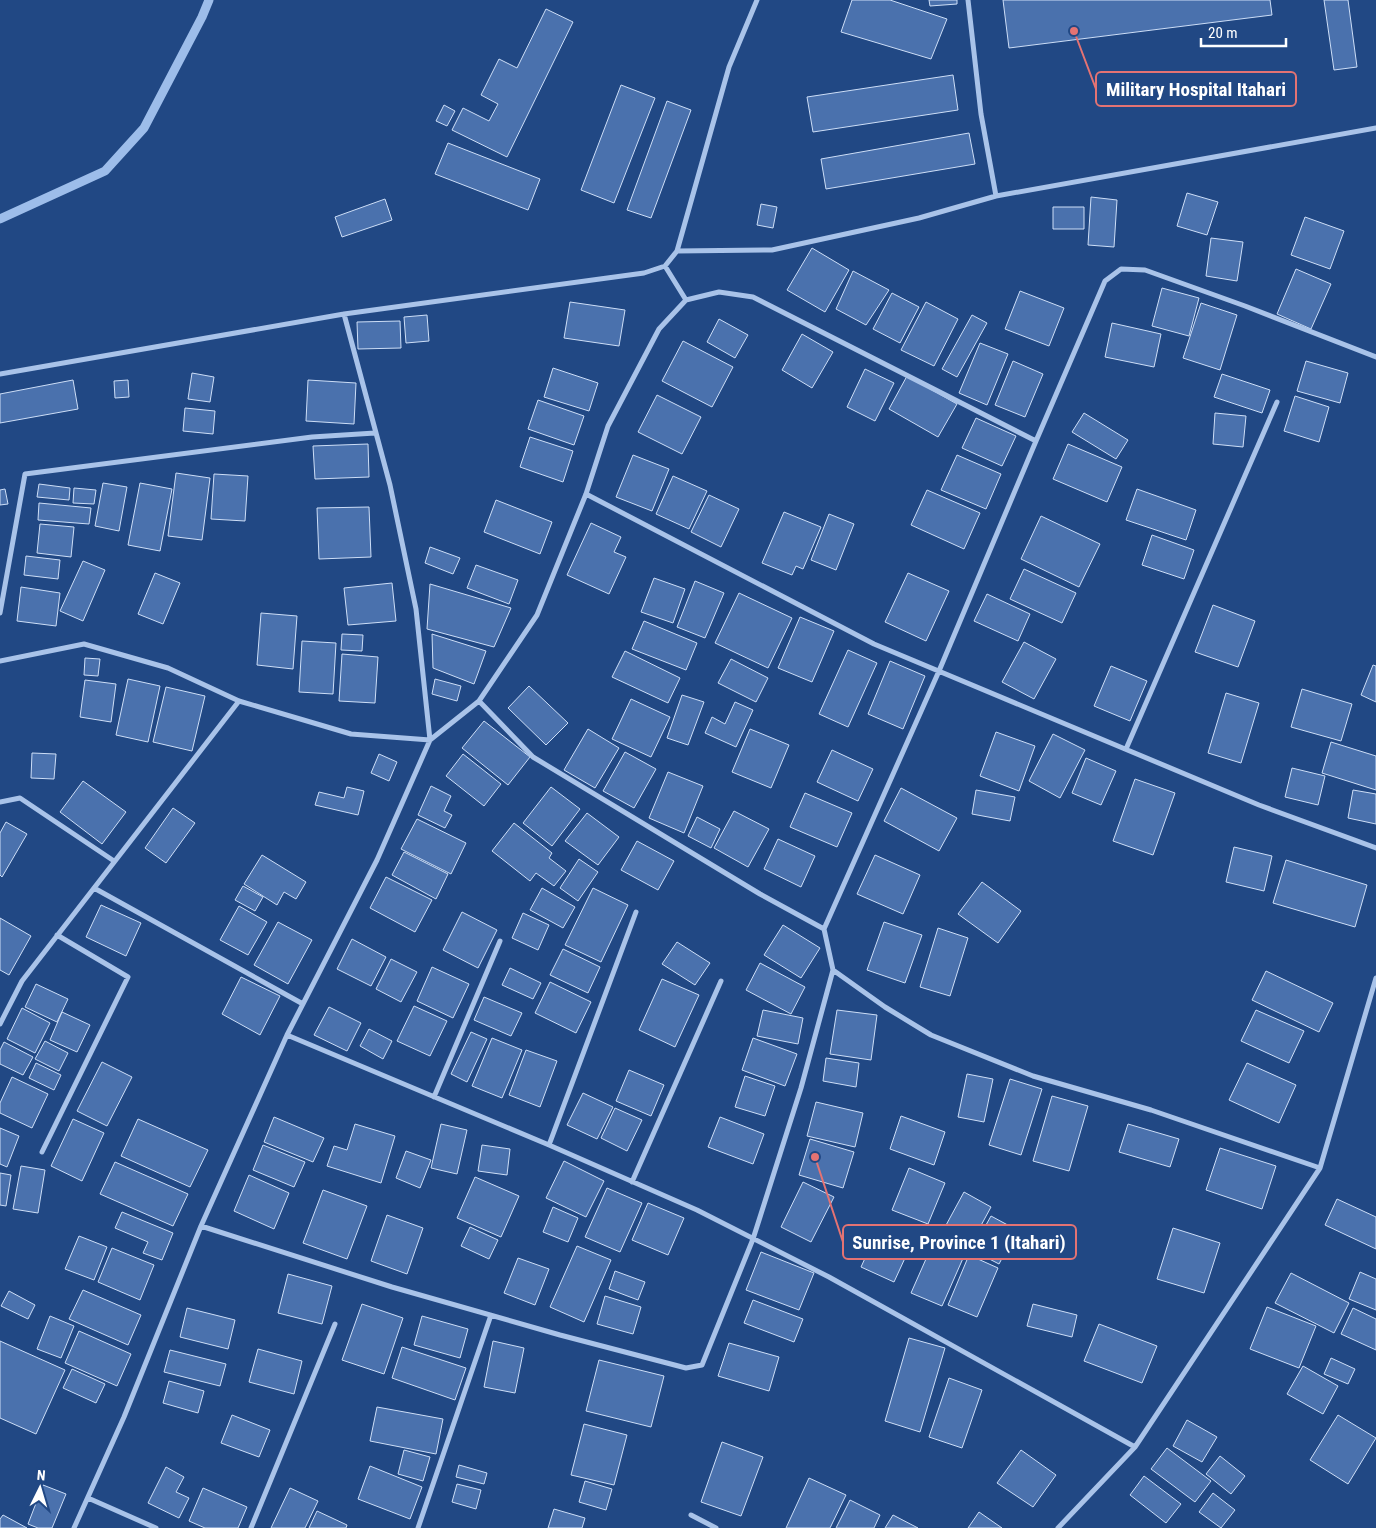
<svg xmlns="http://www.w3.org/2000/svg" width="1376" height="1528" font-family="'Roboto Condensed',sans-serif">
	<rect width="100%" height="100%" fill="#214884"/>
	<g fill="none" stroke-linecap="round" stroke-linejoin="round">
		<path stroke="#9dbdea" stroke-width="9" d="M0 219 105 171 144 128 202 17 209 0"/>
	</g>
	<path fill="#4a71ad" stroke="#cddef7" d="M852 0H890L947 19 931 59 841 32Z
		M929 0H957V4L930 6Z
		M1003 0H1270L1272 15 1009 48Z
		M1324 0H1348L1357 67 1334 70Z
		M546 9 573 22 507 157 452 130 463 108 489 121 498 104 481 95 499 59 517 68Z
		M953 75 958 110 813 132 807 97Z
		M621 85 655 98 614 203 581 190Z
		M667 101 691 110 651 218 627 210Z
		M444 105 455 111 447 126 436 121Z
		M969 133 975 164 826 189 821 159Z
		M448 143 540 179 528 210 435 174Z
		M1187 193 1218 202 1207 235 1177 226Z
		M1091 197 1117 200 1114 247 1088 245Z
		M385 199 392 220 342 237 335 217Z
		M761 204 777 207 773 228 757 225Z
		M1053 207H1084V229H1053Z
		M1305 217 1344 231 1330 269 1291 255Z
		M1211 238 1243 242 1237 281 1206 276Z
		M812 248 849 270 825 312 787 290Z
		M1296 269 1331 284 1311 329 1277 314Z
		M853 271 889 290 866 325 836 309Z
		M1162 288 1199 298 1189 336 1152 326Z
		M1020 291 1064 308 1049 346 1005 329Z
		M892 293 919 307 900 343 873 329Z
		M570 302 625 310 619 346 564 338Z
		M926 302 958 319 934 366 901 350Z
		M1201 303 1237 315 1220 370 1183 358Z
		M427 315 429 341 406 343 404 317Z
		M972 315 987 323 957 377 942 369Z
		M719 319 748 335 735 358 707 342Z
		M400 321 401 348 358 349 357 322Z
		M1112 323 1161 334 1154 367 1105 357Z
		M802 334 833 352 812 388 782 370Z
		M683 341 733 367 712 407 662 381Z
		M980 343 1008 354 987 405 959 393Z
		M1013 361 1043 374 1025 417 995 405Z
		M1306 361 1348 373 1340 403 1297 391Z
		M553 368 598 383 589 411 544 397Z
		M865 369 894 383 875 421 847 407Z
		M192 373 214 377 210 402 188 399Z
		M1222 374 1270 390 1262 413 1214 397Z
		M907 376 957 404 938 437 889 409Z
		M73 380 78 409 0 423V394Z
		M128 380 129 397 115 398 114 381Z
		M308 380 356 383 354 424 306 421Z
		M657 395 701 417 682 454 638 432Z
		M1295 396 1329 407 1319 442 1284 431Z
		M538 400 584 416 574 445 528 429Z
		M185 408 215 411 213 434 183 431Z
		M1084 413 1128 440 1116 459 1072 432Z
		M1215 413 1246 416 1243 447 1213 444Z
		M976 418 1016 436 1002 466 962 448Z
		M530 437 573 451 563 482 520 467Z
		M368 444 369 477 315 479 313 446Z
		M1068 444 1122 467 1107 502 1053 479Z
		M633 455 669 469 652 511 616 497Z
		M957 455 1001 474 986 509 941 490Z
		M176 473 210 478 202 540 168 536Z
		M214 474 248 476 245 521 211 519Z
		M673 476 707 491 689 529 656 514Z
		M103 483 127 487 119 531 95 526Z
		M140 483 172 489 160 551 128 545Z
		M39 484 70 488 69 500 37 497Z
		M74 488 96 490 94 504 73 503Z
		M5 489 8 504 0 505V490Z
		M1137 489 1196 510 1186 540 1126 520Z
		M927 490 980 513 964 549 911 525Z
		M709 495 739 509 721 547 691 532Z
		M496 500 552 522 540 554 484 532Z
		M39 503 91 508 89 524 38 520Z
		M369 507 371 557 319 559 317 508Z
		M784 512 821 527 803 569 796 566 792 575 762 563Z
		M829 514 854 524 836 570 811 560Z
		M1041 516 1100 544 1079 587 1021 559Z
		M591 523 621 537 614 552 626 557 609 594 567 575Z
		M40 524 74 527 71 557 37 553Z
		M1152 535 1194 550 1184 579 1142 565Z
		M430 547 460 558 453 574 425 563Z
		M26 556 60 560 58 579 24 575Z
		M83 561 105 570 83 621 60 611Z
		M476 565 518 580 509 604 467 588Z
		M1024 569 1076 593 1062 623 1010 599Z
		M155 573 180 583 163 624 138 614Z
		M908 573 949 591 926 641 885 622Z
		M654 578 685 589 673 623 641 612Z
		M695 581 724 593 705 638 677 627Z
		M392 583 396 621 348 625 344 588Z
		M430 584 511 608 494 647 427 629Z
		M21 587 60 593 56 626 17 621Z
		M739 593 792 618 768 668 715 643Z
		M987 594 1030 614 1018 641 974 621Z
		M1213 605 1255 621 1238 667 1195 652Z
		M261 613 297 616 293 669 257 665Z
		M800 617 834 631 812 682 778 668Z
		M644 621 697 643 686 670 632 649Z
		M342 634 363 635 362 651 341 650Z
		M432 634 486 651 474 684 433 668Z
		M302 641 336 643 333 694 299 692Z
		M1024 642 1056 659 1034 699 1002 682Z
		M848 650 877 663 848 727 819 714Z
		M625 651 680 678 668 703 612 677Z
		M342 654 378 657 375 703 339 701Z
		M85 658 100 659 98 676 84 675Z
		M731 659 768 678 756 702 718 683Z
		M890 661 925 676 903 729 868 714Z
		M1373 665 1376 666V702L1361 695Z
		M1111 666 1147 681 1130 721 1094 706Z
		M128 679 160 686 148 742 116 735Z
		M435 679 461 686 457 701 432 694Z
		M85 680 116 684 111 722 80 717Z
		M529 686 568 723 546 745 508 708Z
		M166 687 205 696 192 751 153 742Z
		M1302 689 1352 704 1341 741 1291 727Z
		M1226 693 1259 703 1241 763 1208 753Z
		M682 695 704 702 688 745 667 738Z
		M631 699 670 717 651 757 612 739Z
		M735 702 753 710 736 747 705 733 712 717 725 724Z
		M484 721 530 757 508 785 462 748Z
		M588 729 619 748 595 788 564 770Z
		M750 729 789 745 771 788 732 772Z
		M996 732 1035 746 1019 791 980 776Z
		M1053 734 1085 750 1060 798 1029 781Z
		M1331 742 1376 756V790L1322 773Z
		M832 750 873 769 858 801 817 782Z
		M625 752 656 769 634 808 603 791Z
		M32 753 56 754 54 779 31 778Z
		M379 754 397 762 389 781 371 773Z
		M463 754 501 784 484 806 446 776Z
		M1086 758 1116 771 1101 805 1072 793Z
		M1292 768 1325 776 1318 805 1285 797Z
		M668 772 703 786 684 833 649 818Z
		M1135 779 1175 793 1153 855 1113 841Z
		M83 781 126 812 102 844 60 812Z
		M431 786 451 796 444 811 452 815 445 828 418 815Z
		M347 787 364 791 358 815 315 805 319 792 344 798Z
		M551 787 580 809 552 846 523 823Z
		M901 788 957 818 939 851 884 821Z
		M976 790 1015 797 1010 821 972 814Z
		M1353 790 1376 794V824L1348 818Z
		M805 793 852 813 837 847 790 827Z
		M173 808 195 823 166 863 145 848Z
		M734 811 769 829 748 867 714 848Z
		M587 813 619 837 598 865 565 841Z
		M697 817 720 829 711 848 688 836Z
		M417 819 466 843 451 874 401 849Z
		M6 822 27 834 2 877 0 875V833Z
		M514 823 552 853 549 858 566 871 554 886 536 873 530 881 492 851Z
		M778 839 815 856 801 887 764 869Z
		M637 841 674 861 658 890 621 870Z
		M1234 847 1272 856 1264 891 1226 882Z
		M404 852 448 874 436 899 392 875Z
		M262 855 306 882 296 899 284 892 277 905 244 884Z
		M875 855 920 875 903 914 857 894Z
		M579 859 598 872 578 901 560 888Z
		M1286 860 1367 885 1355 927 1273 903Z
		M386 877 432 900 415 932 370 908Z
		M982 882 1021 911 998 943 958 914Z
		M243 886 263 897 255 911 235 900Z
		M542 888 575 907 563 928 530 910Z
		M593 888 628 905 601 962 565 945Z
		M101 905 141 923 126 956 86 937Z
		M239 906 267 922 248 955 220 940Z
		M462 912 497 930 478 968 443 950Z
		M523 913 549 925 538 950 512 938Z
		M0 918 31 936 9 975 0 970Z
		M278 922 312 940 288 984 254 965Z
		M884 922 922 935 905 983 867 970Z
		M783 925 820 948 801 978 764 955Z
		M938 928 968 938 950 996 920 987Z
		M352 939 386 957 371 986 337 969Z
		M677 942 710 963 695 985 662 964Z
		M563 949 600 967 588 993 550 975Z
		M391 959 417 972 401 1002 376 989Z
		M760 963 805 987 791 1014 746 990Z
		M432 967 469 984 453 1018 417 1001Z
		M510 968 541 983 533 999 502 985Z
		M1266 971 1333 1003 1319 1032 1252 1000Z
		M241 977 280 996 260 1035 222 1014Z
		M662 979 699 995 675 1047 639 1030Z
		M550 982 591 1002 576 1033 535 1013Z
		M36 984 68 999 57 1022 25 1007Z
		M484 997 522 1013 511 1036 474 1020Z
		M414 1006 447 1021 430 1056 397 1041Z
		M329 1007 361 1023 347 1051 314 1035Z
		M22 1008 50 1023 35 1053 7 1039Z
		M763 1010 803 1018 798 1044 757 1036Z
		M837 1010 877 1015 871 1060 830 1054Z
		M1256 1010 1304 1031 1289 1063 1241 1041Z
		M62 1012 90 1025 77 1052 50 1040Z
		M369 1029 392 1041 383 1059 360 1046Z
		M471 1032 487 1039 467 1082 451 1074Z
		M492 1038 522 1050 502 1098 472 1086Z
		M753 1038 797 1054 785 1086 742 1070Z
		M45 1041 68 1053 59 1071 35 1059Z
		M4 1042 33 1057 23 1075 0 1064V1050Z
		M526 1050 557 1061 540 1107 509 1095Z
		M826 1058 859 1063 856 1087 823 1081Z
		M102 1062 132 1077 107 1126 77 1111Z
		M36 1063 61 1075 54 1090 29 1078Z
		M1247 1063 1296 1085 1279 1123 1229 1100Z
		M629 1070 664 1085 651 1116 616 1101Z
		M967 1074 993 1079 984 1122 958 1117Z
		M745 1076 775 1086 765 1116 735 1107Z
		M12 1077 48 1094 32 1128 0 1113V1103Z
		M1010 1079 1042 1089 1021 1155 989 1145Z
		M583 1093 613 1107 597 1139 567 1125Z
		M1052 1096 1088 1106 1069 1171 1033 1161Z
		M816 1102 863 1113 855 1147 807 1136Z
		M615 1108 642 1120 627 1151 601 1138Z
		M901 1116 945 1132 934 1165 890 1149Z
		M274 1117 324 1138 313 1162 264 1142Z
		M720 1117 764 1134 753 1164 708 1147Z
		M73 1119 104 1133 82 1181 51 1166Z
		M138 1119 208 1150 190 1187 121 1156Z
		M355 1124 395 1136 381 1183 327 1166 334 1146 347 1150Z
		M441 1124 467 1130 457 1174 431 1168Z
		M1128 1124 1179 1139 1170 1167 1119 1152Z
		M0 1128 19 1136 7 1167 0 1164Z
		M810 1139 854 1152 843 1188 799 1175Z
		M263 1145 305 1162 294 1187 253 1170Z
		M482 1145 510 1149 507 1175 478 1171Z
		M1220 1148 1276 1166 1262 1209 1206 1190Z
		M406 1151 431 1160 420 1188 396 1178Z
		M564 1161 604 1181 586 1217 546 1198Z
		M115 1162 188 1194 173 1226 100 1194Z
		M21 1166 45 1170 38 1213 13 1209Z
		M909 1168 945 1183 928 1224 892 1210Z
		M0 1173 11 1175 6 1206 0 1205Z
		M249 1175 289 1193 274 1229 234 1211Z
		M475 1177 519 1196 501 1237 457 1218Z
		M803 1182 834 1197 811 1242 781 1227Z
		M607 1188 642 1203 620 1252 585 1237Z
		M323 1190 367 1206 347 1259 303 1243Z
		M964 1192 991 1207 972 1242 945 1227Z
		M1337 1199 1376 1217V1249L1325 1225Z
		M648 1203 684 1218 668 1255 632 1240Z
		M553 1207 578 1218 568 1242 543 1232Z
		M122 1212 173 1233 162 1260 143 1253 148 1242 115 1228Z
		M387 1215 423 1228 407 1274 371 1261Z
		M991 1216 1017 1230 999 1264 972 1250Z
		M470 1227 498 1240 489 1259 461 1246Z
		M1173 1228 1220 1243 1204 1293 1157 1279Z
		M878 1230 911 1245 894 1282 861 1267Z
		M937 1234 968 1247 942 1306 911 1293Z
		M79 1236 107 1247 94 1280 65 1269Z
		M577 1246 611 1260 584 1322 550 1307Z
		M112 1248 154 1265 140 1300 98 1282Z
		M761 1252 814 1273 799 1310 746 1290Z
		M969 1255 998 1268 977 1317 948 1305Z
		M518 1258 549 1269 535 1305 504 1293Z
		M615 1271 645 1282 638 1300 609 1289Z
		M1360 1272 1376 1279V1310L1349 1299Z
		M1291 1273 1349 1303 1334 1333 1275 1303Z
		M288 1274 332 1286 322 1324 278 1313Z
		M83 1290 141 1315 128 1345 69 1319Z
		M9 1291 35 1305 28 1319 1 1306Z
		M605 1296 641 1307 633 1334 597 1324Z
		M753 1300 803 1319 794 1342 744 1323Z
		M362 1304 403 1318 384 1374 342 1360Z
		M1033 1304 1077 1315 1072 1337 1027 1326Z
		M1267 1307 1316 1326 1299 1368 1250 1349Z
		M187 1308 235 1320 228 1349 180 1337Z
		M1353 1308 1376 1319V1350L1341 1334Z
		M50 1316 74 1326 61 1358 37 1349Z
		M422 1316 468 1329 460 1358 414 1345Z
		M1099 1324 1157 1346 1142 1383 1084 1361Z
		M79 1331 131 1354 117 1386 65 1363Z
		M909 1338 945 1348 920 1432 885 1421Z
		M0 1341 65 1370 36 1434 0 1418Z
		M493 1341 524 1348 515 1393 484 1387Z
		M729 1343 779 1357 769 1391 718 1376Z
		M402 1347 466 1368 455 1400 392 1378Z
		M258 1349 302 1361 294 1394 249 1382Z
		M170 1350 226 1364 220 1386 164 1372Z
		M1331 1358 1355 1369 1348 1384 1324 1374Z
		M599 1360 664 1376 651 1427 586 1411Z
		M1303 1366 1338 1386 1323 1414 1287 1394Z
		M72 1369 105 1384 96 1403 63 1388Z
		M949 1378 982 1390 962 1448 929 1437Z
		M169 1381 204 1391 198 1413 163 1403Z
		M377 1407 443 1419 436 1454 370 1441Z
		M232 1415 270 1430 259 1457 221 1443Z
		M1338 1415 1376 1438 1348 1484 1310 1460Z
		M1187 1420 1217 1437 1202 1462 1173 1446Z
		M584 1424 627 1435 614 1485 571 1475Z
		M722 1442 763 1457 741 1516 701 1502Z
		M1167 1448 1211 1481 1195 1502 1151 1469Z
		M404 1450 430 1457 423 1481 398 1474Z
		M1021 1450 1056 1475 1033 1507 997 1483Z
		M1220 1456 1245 1476 1231 1494 1206 1474Z
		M459 1465 487 1473 484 1484 456 1477Z
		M370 1466 422 1487 410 1519 358 1499Z
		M166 1467 184 1477 176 1492 189 1498 179 1518 148 1503Z
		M1144 1476 1181 1504 1166 1523 1130 1495Z
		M809 1478 846 1495 830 1528H786Z
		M585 1481 612 1489 606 1510 579 1502Z
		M457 1484 481 1490 476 1509 452 1502Z
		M43 1485 66 1494 52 1528H38L28 1524Z
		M203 1488 247 1507 238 1528H205L189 1521Z
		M290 1488 318 1501 305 1528H271Z
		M1213 1493 1235 1510 1221 1528 1199 1512Z
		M850 1500 880 1515 874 1528H836Z
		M554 1509 585 1518 582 1528H548Z
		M317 1511 347 1525 346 1528H309Z
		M979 1512 1002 1528H968Z
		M3 1515 27 1528H0V1519Z
		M893 1515 918 1528H885Z"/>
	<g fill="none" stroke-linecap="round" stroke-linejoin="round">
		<path stroke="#a9c3e9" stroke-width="5" d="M968 0 981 114 996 196
			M677 251 772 250 919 218 996 196 1376 128
			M665 266 677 251 729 67 757 0
			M0 374 344 314 644 273 665 266 686 300
			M1036 441 1105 281 1121 269 1145 270 1245 306 1376 357
			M586 494 874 644 1259 805 1376 848
			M0 613 25 474 312 437 375 433
			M0 661 84 644 168 668 239 701 351 734 430 740 479 701 537 615 586 494 608 426 659 329 686 300 719 292 753 297 1036 441 939 671 824 929
			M479 701 533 757 760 894 824 929 833 970 885 1007 931 1035 1033 1076 1151 1110 1320 1168
			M1126 749 1277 402
			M0 802 20 798 114 861
			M94 888 303 1004
			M0 1024 22 981 239 701
			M287 1035 549 1145 697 1210 829 1277 1135 1447
			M434 1097 500 941
			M549 1145 636 912
			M42 1152 128 977 57 935
			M632 1182 721 981
			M201 1226 392 1287 560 1335 686 1368 702 1365 753 1239 801 1088 833 970
			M88 1498 156 1528
			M691 1515 716 1528
			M74 1528 124 1417 201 1226 287 1035 377 860 430 740 416 609 390 485 344 314
			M251 1528 335 1324
			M418 1528 491 1315
			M1058 1528 1135 1447 1320 1168 1376 978"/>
	</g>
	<path fill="none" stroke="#e47373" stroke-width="2" d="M1074 31L1096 89M815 1157L843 1242"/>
	<g fill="#e47373" stroke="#214884" stroke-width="2">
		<circle cx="1074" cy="31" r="5"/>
		<circle cx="815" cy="1157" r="5"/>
	</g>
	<g fill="#214884" stroke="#e47373" stroke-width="2">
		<rect x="1096" y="72" width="200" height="34" rx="5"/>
		<rect x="843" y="1225" width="233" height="34" rx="5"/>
	</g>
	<g font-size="19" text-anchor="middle" font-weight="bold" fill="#fff">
		<text x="1196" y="96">Military Hospital Itahari</text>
		<text x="959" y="1249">Sunrise, Province 1 (Itahari)</text>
	</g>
	<g transform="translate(40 1488) rotate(5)" stroke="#214884" stroke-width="4" paint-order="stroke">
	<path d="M0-4L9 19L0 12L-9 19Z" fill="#ffffff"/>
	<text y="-8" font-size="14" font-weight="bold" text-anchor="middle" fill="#ffffff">N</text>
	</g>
	<path d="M1201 38v8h85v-8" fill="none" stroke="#ffffff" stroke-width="2.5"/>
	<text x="1208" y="38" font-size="15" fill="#ffffff" stroke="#214884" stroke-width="4" paint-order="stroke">20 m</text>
</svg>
